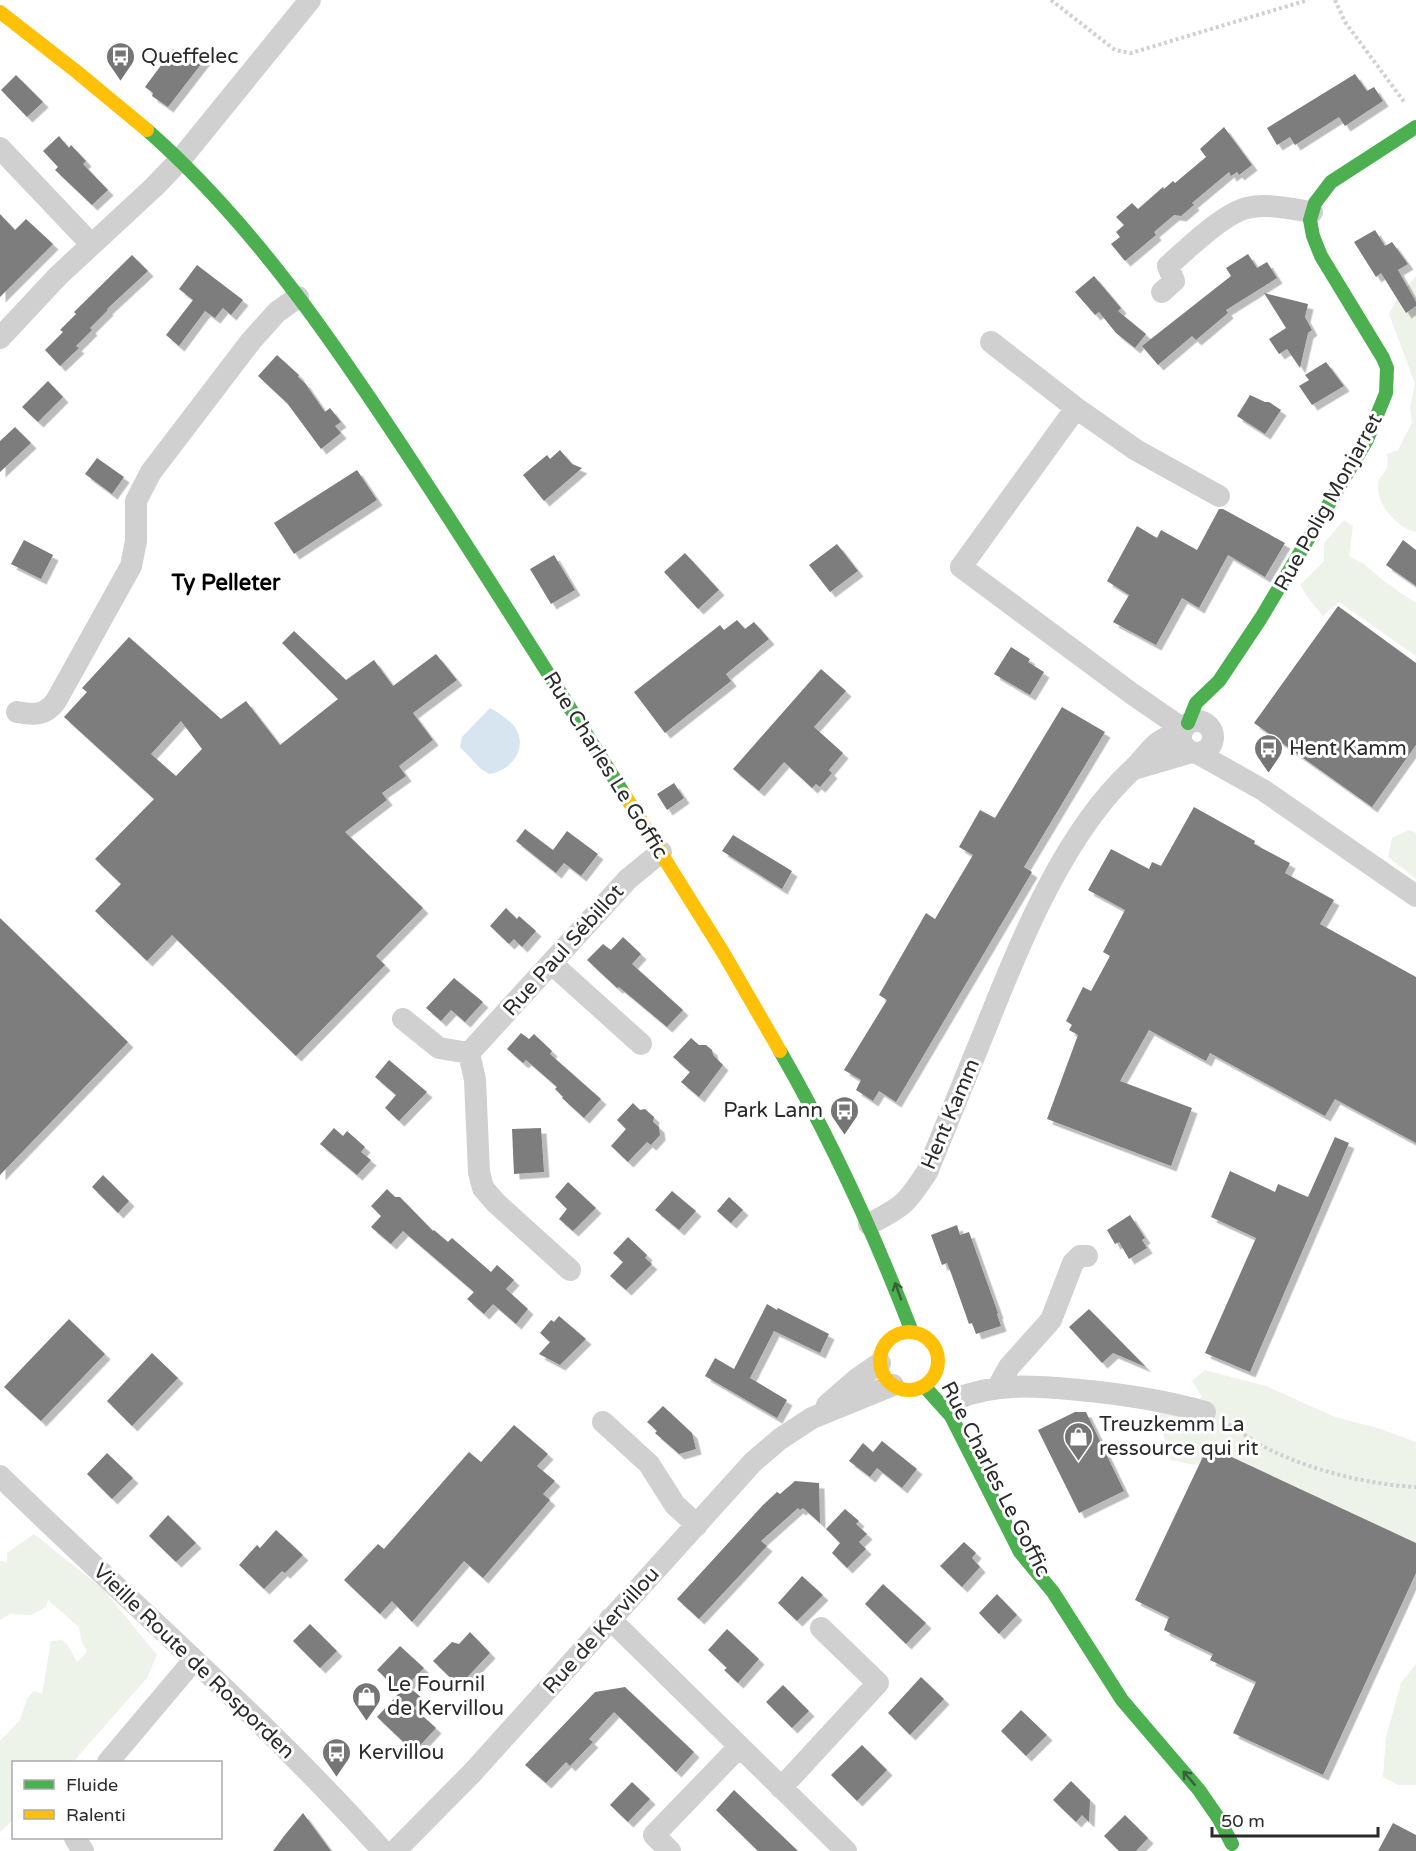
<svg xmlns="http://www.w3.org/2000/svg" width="1416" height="1851" font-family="'Varela Round',sans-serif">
	<defs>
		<filter id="shadow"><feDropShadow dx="5.5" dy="5.5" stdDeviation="0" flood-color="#0004"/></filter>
	</defs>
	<rect width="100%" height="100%" fill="#fff"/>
	<path fill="#eef3ea" d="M1416 276V532C1397 528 1376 504 1378 484 1378 477 1385 474 1387 468 1388 464 1387 457 1387 454L1398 450 1412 423 1410 407 1415 384 1389 314 1398 297Z
		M1344 520 1353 526 1349 556 1364 564 1385 582 1416 603V656L1339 602 1323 616 1306 595 1300 585 1324 561V543Z
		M1409 830 1416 833V879L1388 857 1392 838Z
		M1205 1370 1266 1386 1335 1417 1378 1428 1416 1442V1561L1215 1462 1194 1465 1171 1460 1154 1405 1184 1411 1202 1397 1192 1381Z
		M34 1534 103 1589 157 1655 147 1678 73 1762H14L13 1820 0 1832V1741L20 1720 27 1698 34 1691 42 1694 51 1641 62 1640 67 1644 77 1662 87 1652 81 1640 79 1627 48 1600 46 1607 31 1615 10 1614 0 1620V1561L7 1562V1553Z
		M1416 1664V1785H1398L1383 1777 1386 1737 1401 1683Z"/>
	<path fill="#d6e5f0" d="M490 708C498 713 511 720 516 729 528 750 510 771 489 774L481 769 460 747 462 737Z"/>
	<path fill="#7d7d7d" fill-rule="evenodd" filter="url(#shadow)" d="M188 48 205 59 168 107 152 96 153 93 145 87 173 49 182 56Z
		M1355 74 1367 91 1374 87 1383 101 1345 126 1339 117 1295 145 1290 137 1277 145 1267 128Z
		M16 75 43 102 27 117 1 90Z
		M1224 127 1252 165 1239 175 1237 172 1231 176 1229 172 1192 203 1194 205 1181 216 1174 215 1154 232 1156 235 1125 261 1111 244 1120 237 1116 232 1124 225 1116 217 1132 203 1138 209 1163 187 1164 189 1173 181 1175 183 1206 157 1200 149Z
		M59 136 69 148 71 145 86 161 83 164 108 190 92 205 55 170 58 167 43 151Z
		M0 214 15 230 26 219 53 244 0 297Z
		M1375 230 1385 246 1392 242 1408 264 1398 270 1416 302V306L1406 313 1381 273 1376 277 1354 242Z
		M1248 254 1257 268 1267 262 1277 278 1226 310 1228 313 1196 340 1192 336 1158 365 1142 346 1231 276 1226 268Z
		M132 255 148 271 107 309 108 310 90 328 92 330 76 346 79 348 60 366 45 350 63 332 60 330 76 314 74 312Z
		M197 265 243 300 231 315 223 308 215 318 205 311 179 346 166 335 193 300 179 289Z
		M1094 276 1121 308 1118 311 1146 334 1135 348 1116 333 1099 312 1095 315 1075 292Z
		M1264 293 1308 304 1305 317 1312 330 1308 333 1300 368 1287 349 1279 354 1269 339 1286 328Z
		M277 355 299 375 298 377 305 383 325 412 330 408 341 422 335 426 341 433 321 449 287 403 258 376Z
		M1326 362 1344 386 1312 405 1299 386 1309 380 1305 375Z
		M48 381 63 397 38 422 22 407Z
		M1250 395 1265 402H1269L1281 410 1265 434 1237 416Z
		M15 427 31 443 0 472V441Z
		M560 450 572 464 582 468 544 501 523 475 547 455 550 459Z
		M97 458 124 477 112 494 85 474Z
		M357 470 377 500 294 554 274 523Z
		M1219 509H1223L1285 543 1265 577 1228 555 1199 608 1182 598 1156 645 1113 622 1129 595 1107 581 1137 526 1157 538 1161 530 1197 550Z
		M24 540 53 555 41 579 11 564Z
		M1403 540 1416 550V586L1386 565Z
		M837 544 858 571 830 592 809 565Z
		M685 553 719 590 698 609 664 572Z
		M554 555 575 590 551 604 530 569Z
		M1338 606 1416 663V745L1372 807 1254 723Z
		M737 620 745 629 754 622 769 639 726 674 731 681 665 733 634 692 720 625 724 630Z
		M294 631 346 680 374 660 393 686 436 654 457 680 413 713 433 740 399 766 406 776 382 793 387 800 345 832 423 908 376 956 385 965 296 1056 172 935 147 961 95 911 121 884 95 859 154 799 64 717 87 692 82 688 129 637 221 719 246 701 280 745 338 699 282 643ZM181 721 202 749 176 776 151 754Z
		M1011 647 1030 659 1028 662 1044 672 1030 695 994 674Z
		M821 669 846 691 814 727 843 753 829 770 832 773 820 787 816 784 812 788 784 762 759 791 733 769Z
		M1062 707 1105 732 1024 867 1032 872 896 1102 879 1091 873 1101 856 1090 861 1080 844 1070 887 1000 879 995 926 913 935 919 973 855 959 847 980 810 995 818Z
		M674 783 684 798 667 810 657 794Z
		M1194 807 1255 841 1254 844 1290 863 1285 873 1334 900 1320 924 1416 977V1143L1335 1099 1325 1116 1210 1053 1206 1061 1149 1030 1120 1081 1192 1108 1171 1166 1047 1119 1078 1035 1069 1030 1072 1025 1066 1021 1083 987 1091 991 1110 956 1103 952 1125 910 1088 890 1111 849 1149 869 1152 862 1161 866Z
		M525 829 553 850 567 831 598 854 581 876 564 863 556 873 516 841Z
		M733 835 792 871 782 889 722 851Z
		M506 908 517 919 519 916 536 931 522 947 514 939 509 944 490 926Z
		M0 918 128 1042 0 1175Z
		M623 937 641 954 632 964 683 1010 667 1027 619 987 617 988 587 960 603 944 611 950Z
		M454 978 483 1002 465 1022 451 1010 441 1021 426 1008Z
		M521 1033 529 1039 534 1034 552 1051 550 1054 601 1099 584 1118 562 1098 563 1097 555 1089 557 1087 526 1060 523 1063 507 1049Z
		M691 1038 699 1045H706L712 1050 713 1055 723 1065 699 1097 681 1082 690 1072 673 1057Z
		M389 1060 427 1092 399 1121 385 1108 396 1095 375 1077Z
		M633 1103 640 1110 645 1109 654 1117 653 1122 659 1127 660 1135 651 1145 647 1142 628 1162 611 1146 626 1129 617 1120Z
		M334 1128 343 1136 347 1131 365 1147 361 1152 371 1160 357 1175 320 1144Z
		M541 1128 544 1172 514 1174 512 1129Z
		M1335 1137 1349 1143 1250 1372 1205 1353 1256 1238 1211 1217 1230 1171 1275 1192 1278 1184 1308 1197Z
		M103 1175 129 1201 118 1213 92 1187Z
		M568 1182 596 1208 573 1231 559 1219 567 1209 555 1197Z
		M387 1189 395 1197H400L433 1231 434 1230 448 1242 452 1238 491 1272 497 1265 514 1280 506 1289 528 1309 516 1324 493 1304 484 1314 467 1299 474 1292 403 1231 391 1244 371 1227 381 1216 371 1206Z
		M672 1191 696 1211 679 1230 655 1210Z
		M729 1197 743 1210 731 1223 717 1211Z
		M1130 1215 1145 1238 1142 1240 1147 1248 1129 1259 1119 1242 1115 1244 1107 1230Z
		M957 1225 960 1235 969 1232 998 1313 997 1314 1001 1326 976 1334 972 1323 969 1324 951 1273 947 1263 942 1265 931 1235Z
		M628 1237 647 1255 645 1258 652 1264 626 1290 610 1276 623 1262 613 1253Z
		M767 1304 777 1310 778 1308 829 1334 820 1353 774 1331 750 1378 787 1400 777 1418 705 1376 715 1358 734 1369Z
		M1089 1309 1146 1367 1113 1353 1102 1363 1069 1327Z
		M559 1316 586 1339 560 1365 539 1354 550 1342 540 1333 551 1320 554 1322Z
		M69 1319 105 1354 41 1421 4 1387Z
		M152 1353 178 1378 132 1426 107 1401Z
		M663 1406 692 1433 696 1449 679 1454 655 1433 657 1431 647 1422Z
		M1075 1412H1086L1124 1491 1079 1513 1038 1430Z
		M514 1425 548 1454 537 1466 555 1481 543 1494 550 1500 483 1578 464 1561 412 1622 392 1601 380 1614 344 1580 378 1544 384 1549 469 1452 481 1462Z
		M882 1441 917 1469 902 1488 877 1468 870 1477 849 1461 863 1443 873 1452Z
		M1208 1446 1416 1543V1573L1323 1775 1233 1733 1256 1682 1210 1660 1213 1654 1164 1630 1169 1617 1135 1600Z
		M107 1453 133 1478 112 1499 87 1474Z
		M795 1481 819 1483 820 1523 803 1508 800 1510 798 1508 761 1541 767 1546 699 1619 677 1599 763 1505 777 1492 780 1494Z
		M845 1509 859 1521 856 1524 867 1534 859 1542 866 1549 847 1568 832 1553 840 1543 826 1529Z
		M168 1515 196 1543 176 1562 149 1536Z
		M276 1530 303 1555 285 1573 282 1571 264 1589 239 1565 257 1545 260 1548Z
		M964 1542 976 1553 972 1558 980 1567 962 1587 940 1566Z
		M802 1576 823 1595 797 1621 778 1603Z
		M883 1584 926 1623 906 1644 865 1604Z
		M997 1594 1017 1615 999 1634 979 1613Z
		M310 1624 337 1651 320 1668 293 1641Z
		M727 1629 759 1659 738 1683 724 1670 727 1668 708 1650Z
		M470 1632 490 1653 459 1686 433 1661 452 1642 459 1644Z
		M400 1646 424 1668 407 1685 423 1699 414 1708 436 1728 414 1752 377 1717 400 1692 377 1670Z
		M921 1677 944 1699 910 1735 888 1713Z
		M783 1685 809 1711 792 1728 766 1702Z
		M625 1687 694 1752 676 1772 614 1712 589 1739 593 1742 570 1766 566 1762 546 1783 525 1765 595 1692Z
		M1021 1710 1047 1735 1026 1756 1001 1731Z
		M862 1745 887 1770 857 1801 831 1775Z
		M1071 1781 1090 1800 1089 1822 1082 1815 1076 1822 1053 1800Z
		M632 1782 650 1799 628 1822 610 1805Z
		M734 1790 756 1811 798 1851H758L716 1810Z
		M303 1813 331 1851H273L284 1836Z
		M1125 1815 1148 1838 1136 1851H1119L1104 1836Z
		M1393 1823 1416 1835V1851H1378Z"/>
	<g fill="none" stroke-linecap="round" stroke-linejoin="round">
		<path stroke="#d0d0d0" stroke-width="4" stroke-dasharray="3 3" stroke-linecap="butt" d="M1051 0 1115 50 1131 53 1308 0
			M1335 0 1345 22 1405 103
			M1224 1421C1235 1428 1247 1437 1259 1444 1302 1468 1367 1485 1416 1487"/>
		<path stroke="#d0d0d0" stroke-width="22" d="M0 148 91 244
			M1162 292 1174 281 1168 266C1186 250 1224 213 1247 208 1267 203 1291 209 1312 212
			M0 338 58 276 154 187 180 160 310 0
			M991 342 1076 408 1136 450 1219 496
			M1076 408 961 567 1131 693 1183 729
			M17 712C34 715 45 716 56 701L131 566 136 541V501L151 472 251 341 277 312 298 297
			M1181 737a16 16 0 1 1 32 0a16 16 0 1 1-32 0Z
			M1197 753 1263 790 1416 896
			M1134 769 1192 752
			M551 963 641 1044
			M403 1019 439 1048 469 1053
			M869 1224C903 1207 907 1203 927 1172 948 1121 968 1071 989 1020 1022 937 1066 831 1132 770 1152 751 1151 741 1181 732
			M570 1270 496 1203 483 1188 479 1172 475 1080 469 1053 628 879 661 852
			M998 1387 1009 1367 1051 1320 1073 1263 1080 1256H1087
			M956 1399C997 1382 1036 1386 1079 1390 1122 1394 1163 1400 1205 1412
			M827 1405 857 1379 880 1363
			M603 1422 649 1464 675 1505 697 1525
			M0 1476C128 1601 264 1718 383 1851
			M610 1619 846 1851
			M108 1762 194 1660
			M781 1788 878 1683 821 1628
			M75 1838 83 1851
			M395 1851 472 1773 753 1462 780 1439 812 1418 893 1385
			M670 1851 654 1835 739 1747"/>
		<path stroke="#4caf50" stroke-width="14" d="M147 130C255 225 337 347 415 466 486 574 555 684 624 794
			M1188 723 1196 703 1219 681 1261 618 1367 440 1386 393 1387 368 1383 358 1321 256 1313 236 1310 220 1315 203 1331 182 1416 127
			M780 1051C833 1143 874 1233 912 1332
			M924 1386 951 1416 1020 1552 1053 1592 1122 1700 1199 1790 1219 1819 1232 1844"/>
		<path stroke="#ffc107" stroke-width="14" d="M0 12 77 72 147 130
			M624 794 724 954 780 1051
			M880 1361a29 29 0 1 1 58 0a29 29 0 1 1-58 0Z"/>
	</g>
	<defs><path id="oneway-shaft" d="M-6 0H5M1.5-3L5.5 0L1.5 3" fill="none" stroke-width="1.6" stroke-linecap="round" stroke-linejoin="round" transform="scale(1.5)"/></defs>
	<g stroke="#38603a">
		<use href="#oneway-shaft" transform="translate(898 1291) rotate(-110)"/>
		<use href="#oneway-shaft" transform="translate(1189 1778) rotate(-130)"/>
	</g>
	<defs>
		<symbol id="bus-pin" viewBox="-11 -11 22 30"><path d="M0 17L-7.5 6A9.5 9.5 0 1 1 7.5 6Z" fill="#757575" stroke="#fff"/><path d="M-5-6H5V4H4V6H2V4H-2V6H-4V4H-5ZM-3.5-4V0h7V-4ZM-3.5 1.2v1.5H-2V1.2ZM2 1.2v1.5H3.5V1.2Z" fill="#fff"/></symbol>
		<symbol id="shop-pin" viewBox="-11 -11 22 30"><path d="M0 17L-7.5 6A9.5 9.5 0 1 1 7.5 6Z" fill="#757575" stroke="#fff"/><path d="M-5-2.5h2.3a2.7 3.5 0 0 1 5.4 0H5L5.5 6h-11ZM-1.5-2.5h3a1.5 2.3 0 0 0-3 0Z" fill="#fff"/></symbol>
	</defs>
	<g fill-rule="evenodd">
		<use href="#bus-pin" x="104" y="40" width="33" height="45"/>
		<use href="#bus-pin" x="1252" y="732" width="33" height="45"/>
		<use href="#bus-pin" x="828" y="1094" width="33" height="45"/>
		<use href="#shop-pin" x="1062" y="1420" width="33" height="45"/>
		<use href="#shop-pin" x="350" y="1680" width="33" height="45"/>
		<use href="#bus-pin" x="320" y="1736" width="33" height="45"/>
	</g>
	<g text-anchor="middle" stroke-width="6" stroke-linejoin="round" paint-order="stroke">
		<g font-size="21" fill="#2b2b2b" stroke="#fff" text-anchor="start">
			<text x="141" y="63">Queffelec</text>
			<text x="1289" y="755">Hent Kamm</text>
			<text x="823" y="1117" text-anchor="end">Park Lann</text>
			<text x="1099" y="1431">Treuzkemm La<tspan x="1099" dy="24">ressource qui rit</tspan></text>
			<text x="387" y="1691">Le Fournil<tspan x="387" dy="24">de Kervillou</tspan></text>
			<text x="358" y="1759">Kervillou</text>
		</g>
		<g font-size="21" fill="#2b2b2b" stroke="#fff">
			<text transform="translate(1328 502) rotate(-61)" y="7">Rue Polig Monjarret</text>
			<text transform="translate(606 765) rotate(58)" y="7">Rue Charles Le Goffic</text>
			<text transform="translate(563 950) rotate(-48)" y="7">Rue Paul Sébillot</text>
			<text transform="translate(950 1114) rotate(-67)" y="7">Hent Kamm</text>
			<text transform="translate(996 1479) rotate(63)" y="7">Rue Charles Le Goffic</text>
			<text transform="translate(601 1630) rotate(-48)" y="7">Rue de Kervillou</text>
			<text transform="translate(194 1661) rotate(44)" y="7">Vieille Route de Rosporden</text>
		</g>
		<g font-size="22" font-weight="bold" fill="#000" stroke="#fff">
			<text x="226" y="590">Ty Pelleter</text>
		</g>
	</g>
	<rect x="12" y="1761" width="210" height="78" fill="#ffffff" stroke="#aaaaaa" stroke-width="1.5"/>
	<rect x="24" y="1780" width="30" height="9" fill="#4caf50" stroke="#aaaaaa" stroke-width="1.5"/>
	<text x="66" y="1791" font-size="18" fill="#2b2b2b">Fluide</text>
	<rect x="24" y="1810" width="30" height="9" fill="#ffc107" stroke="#aaaaaa" stroke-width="1.5"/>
	<text x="66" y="1821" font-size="18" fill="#2b2b2b">Ralenti</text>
	<path d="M1212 1827v9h166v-9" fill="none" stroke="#2b2b2b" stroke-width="3"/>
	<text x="1221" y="1827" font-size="18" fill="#2b2b2b" stroke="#ffffff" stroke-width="4.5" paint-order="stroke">50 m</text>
</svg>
